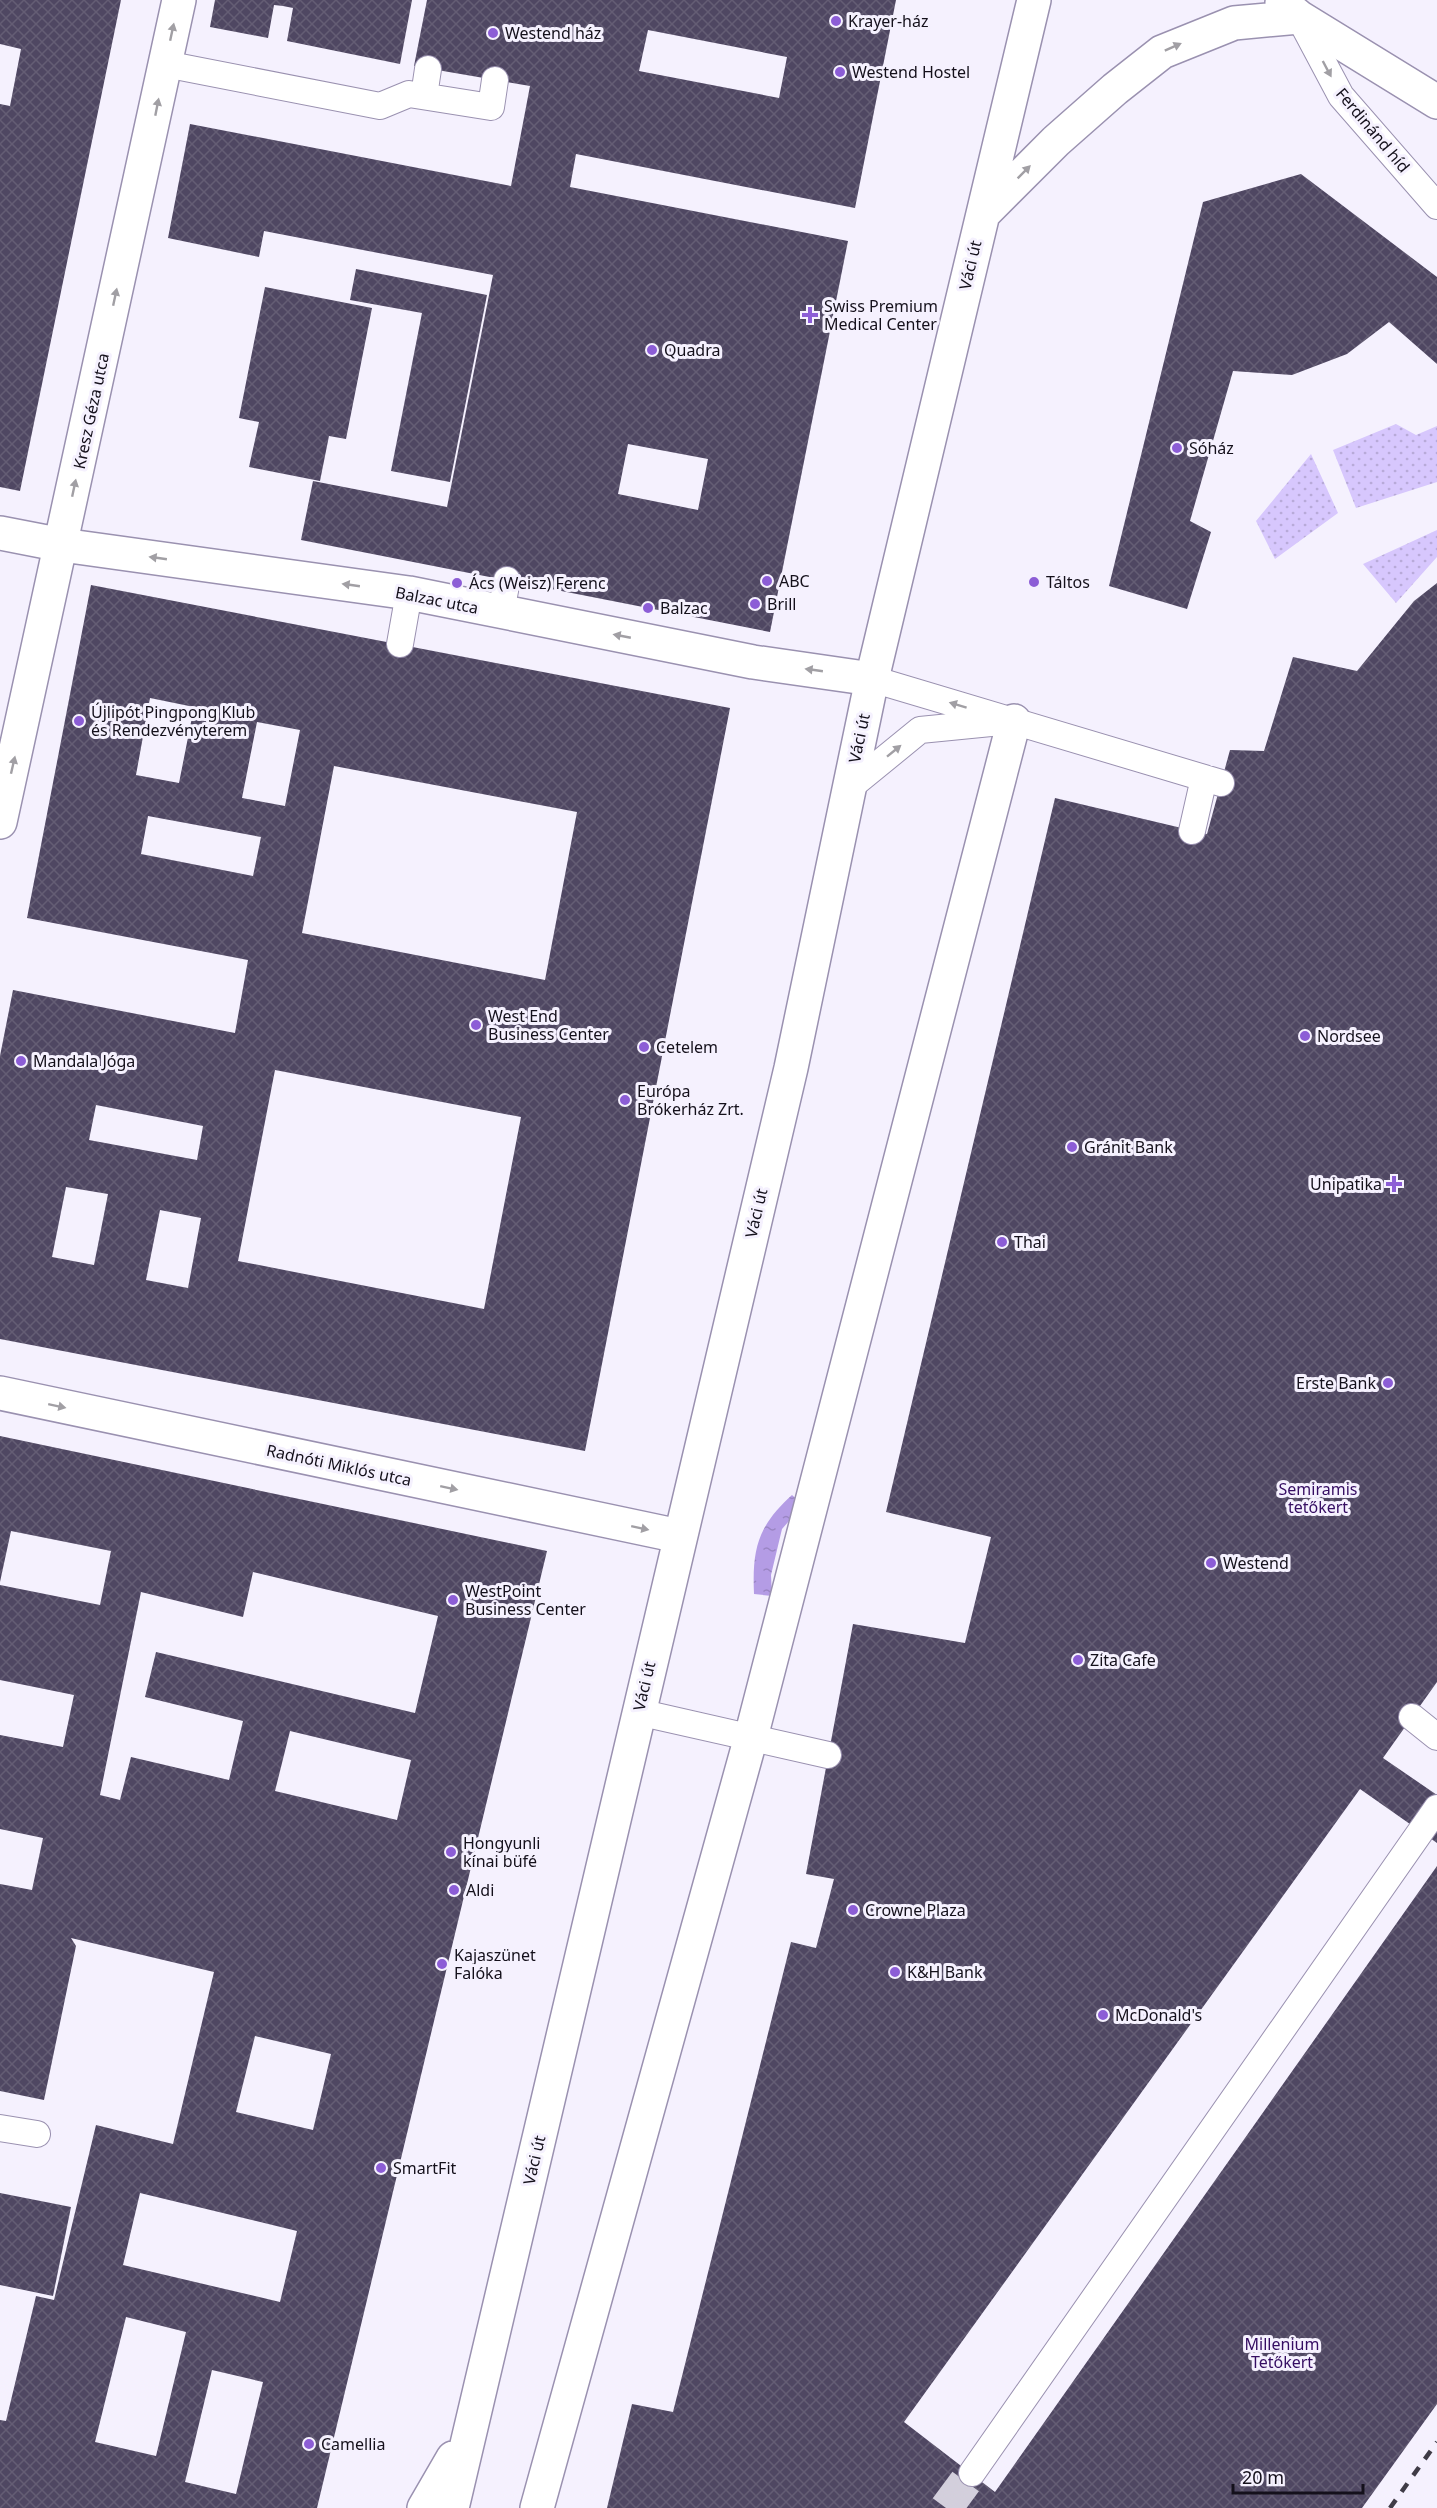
<svg xmlns="http://www.w3.org/2000/svg" width="1437" height="2508" font-family="'Noto Sans',sans-serif">
	<defs>
		<pattern id="grass-dots" width="8" height="8" patternUnits="userSpaceOnUse" patternTransform="scale(1.5)"><rect width="8" height="8" fill="#d7c7fd"/><path d="M2 2h.1M6 6h.1" fill="none" stroke="#b8aad8" stroke-width="1.8" stroke-linecap="round"/></pattern>
		<pattern id="water-ripples" width="26" height="14" patternUnits="userSpaceOnUse" patternTransform="scale(1.5)"><rect width="26" height="14" fill="#b49ce5"/><path d="M2 4q2-2 4 0t4 0M15 11q2-2 4 0t4 0" fill="none" stroke="#9a85c4"/></pattern>
		<pattern id="building-cross-hatch" width="8" height="8" patternUnits="userSpaceOnUse" patternTransform="scale(1.5)"><rect width="8" height="8" fill="#4f4762"/><path d="M0 0l8 8M0 8l8-8" fill="none" stroke="#645d74"/></pattern>
	</defs>
	<rect width="100%" height="100%" fill="#f5f1fe"/>
	<path fill="url(#grass-dots)" d="M1396 424 1416 435 1437 426V482L1356 508 1333 450Z
		M1311 454 1338 513 1275 559 1256 521Z
		M1437 530V557L1396 603 1363 564Z"/>
	<path fill="url(#water-ripples)" d="M792 1495 803 1505 782 1529 771 1575 772 1596 754 1594C752 1548 758 1526 792 1495Z"/>
	<path fill="url(#building-cross-hatch)" fill-rule="evenodd" d="M0 0H121L20 491 0 487V104L10 106 21 49 0 44Z
		M215 0H412L400 64 287 41 293 8 283 6 274 5 268 38 210 27Z
		M427 0H896L855 208 576 154 570 187 848 241 770 632 301 540 313 481 447 507 493 275 264 231 259 257 168 238 190 124 511 186 530 86 414 66ZM648 30 787 57 779 98 639 71ZM628 444 708 459 698 510 618 494Z
		M1301 174 1437 277V364L1389 322 1347 354 1292 375 1233 371 1190 521 1211 532 1187 609 1109 586 1203 202Z
		M356 269 487 295 450 482 391 471 422 313 350 300Z
		M265 287 372 308 346 439 329 436 320 481 249 467 259 422 239 418Z
		M1437 583V1682L1383 1758 1437 1795V1843L1360 1789 904 2422 995 2492 1437 1866V2404L1362 2508H607L632 2404 673 2412 791 1942 816 1948 834 1879 806 1874 853 1624 965 1643 991 1537 886 1512 1055 798 1207 834 1230 750 1264 751 1293 657 1357 671 1414 601Z
		M91 585 730 708 585 1451 0 1339V1056L13 990 235 1033 248 960 27 918ZM150 698 194 707 179 783 136 775ZM257 722 300 730 285 806 242 798ZM334 766 577 812 545 980 302 933ZM148 816 261 837 253 876 141 854ZM275 1070 521 1117 484 1309 238 1261ZM96 1105 203 1126 197 1160 89 1140ZM66 1187 108 1194 94 1265 52 1257ZM160 1210 201 1218 188 1288 146 1280Z
		M0 1436 547 1551 317 2508H0V2420L6 2421 36 2296 54 2300 96 2125 173 2144 214 1972 71 1938 76 1946 44 2100 0 2091V1884L32 1890 43 1838 0 1829V1735L63 1747 74 1695 0 1680V1585L100 1605 111 1551 11 1531 0 1582ZM253 1572 438 1616 415 1713 156 1652 145 1697 243 1721 229 1780 131 1757 120 1800 100 1795 141 1592 243 1617ZM290 1731 411 1760 397 1820 275 1791ZM255 2036 331 2054 313 2130 236 2112ZM140 2193 297 2231 280 2302 123 2265ZM126 2317 186 2332 156 2456 95 2442ZM212 2370 263 2382 236 2494 185 2482Z
		M0 2193 71 2207 53 2296 0 2285Z"/>
	<g fill="none" stroke-linecap="round" stroke-linejoin="round">
		<path stroke="#d3cfdc" stroke-width="33" stroke-dasharray="33 16" stroke-linecap="butt" d="M946 2508 972 2473"/>
		<defs>
			<path id="lane" d="M1299 17 1341 96 1437 206
				M165 64 380 106 409 94 491 107 495 80
				M424 96 428 69
				M501 612 507 580
				M400 644 409 593
				M872 679 1221 783
				M849 788 920 730 1001 722
				M1192 831 1204 778
				M638 1712 828 1755
				M1412 1717 1437 1737
				M0 2128 37 2134
				M972 2473 1437 1808"/>
			<path id="street" d="M0 533 62 545 409 593 753 662 872 679
				M0 822 179 0
				M0 1393 679 1536
				M537 2508 751 1737 1014 721"/>
			<path id="secondary" d="M1282 3 1299 17 1437 102
				M983 214 1056 141 1115 89 1162 52 1234 23 1299 17
				M424 2508 453 2458
				M452 2508 791 1068 872 679 1034 0"/>
		</defs>
		<use href="#lane" stroke="#9a91b0" stroke-width="28"/>
		<use href="#street" stroke="#9a91b0" stroke-width="36"/>
		<use href="#secondary" stroke="#9a91b0" stroke-width="36"/>
		<use href="#lane" stroke="#fff" stroke-width="26"/>
		<use href="#street" stroke="#fff" stroke-width="33"/>
		<use href="#secondary" stroke="#fff" stroke-width="33"/>
		<path stroke="#3f3b46" stroke-width="4.5" stroke-dasharray="10 10" stroke-linecap="butt" d="M1390 2508 1437 2442"/>
	</g>
	<defs><path id="oneway-solid" d="M-6-.8H1V-3.2L6.5 0L1 3.2V.8H-6Z" transform="scale(1.5)"/></defs>
	<g fill="#a19fa4">
		<use href="#oneway-solid" transform="translate(172 32) rotate(-78)"/>
		<use href="#oneway-solid" transform="translate(1173 47) rotate(-24)"/>
		<use href="#oneway-solid" transform="translate(1327 69) rotate(62)"/>
		<use href="#oneway-solid" transform="translate(157 107) rotate(-79)"/>
		<use href="#oneway-solid" transform="translate(1024 172) rotate(-45)"/>
		<use href="#oneway-solid" transform="translate(115 297) rotate(-78)"/>
		<use href="#oneway-solid" transform="translate(74 488) rotate(-78)"/>
		<use href="#oneway-solid" transform="translate(158 558) rotate(-172)"/>
		<use href="#oneway-solid" transform="translate(351 585) rotate(-172)"/>
		<use href="#oneway-solid" transform="translate(622 636) rotate(-169)"/>
		<use href="#oneway-solid" transform="translate(814 670) rotate(-172)"/>
		<use href="#oneway-solid" transform="translate(958 705) rotate(-163)"/>
		<use href="#oneway-solid" transform="translate(894 751) rotate(-39)"/>
		<use href="#oneway-solid" transform="translate(13 765) rotate(-77)"/>
		<use href="#oneway-solid" transform="translate(57 1406) rotate(12)"/>
		<use href="#oneway-solid" transform="translate(449 1488) rotate(12)"/>
		<use href="#oneway-solid" transform="translate(640 1528) rotate(12)"/>
	</g>
	<g fill="#8c5dd6" stroke="#f5f1fe" stroke-width="2">
		<circle cx="836" cy="21" r="6"/>
		<circle cx="493" cy="33" r="6"/>
		<circle cx="840" cy="72" r="6"/>
		<path d="M807 306h6v6h6v6h-6v6h-6v-6h-6v-6h6z"/>
		<circle cx="652" cy="350" r="6"/>
		<circle cx="1177" cy="448" r="6"/>
		<circle cx="767" cy="581" r="6"/>
		<circle cx="1034" cy="582" r="6"/>
		<circle cx="457" cy="583" r="6"/>
		<circle cx="755" cy="604" r="6"/>
		<circle cx="648" cy="608" r="6"/>
		<circle cx="79" cy="721" r="6"/>
		<circle cx="476" cy="1025" r="6"/>
		<circle cx="1305" cy="1036" r="6"/>
		<circle cx="644" cy="1047" r="6"/>
		<circle cx="21" cy="1061" r="6"/>
		<circle cx="625" cy="1100" r="6"/>
		<circle cx="1072" cy="1147" r="6"/>
		<path d="M1391 1175h6v6h6v6h-6v6h-6v-6h-6v-6h6z"/>
		<circle cx="1002" cy="1242" r="6"/>
		<circle cx="1388" cy="1383" r="6"/>
		<circle cx="1211" cy="1563" r="6"/>
		<circle cx="453" cy="1600" r="6"/>
		<circle cx="1078" cy="1660" r="6"/>
		<circle cx="451" cy="1852" r="6"/>
		<circle cx="454" cy="1890" r="6"/>
		<circle cx="853" cy="1910" r="6"/>
		<circle cx="442" cy="1964" r="6"/>
		<circle cx="895" cy="1972" r="6"/>
		<circle cx="1103" cy="2015" r="6"/>
		<circle cx="381" cy="2168" r="6"/>
		<circle cx="309" cy="2444" r="6"/>
	</g>
	<g text-anchor="middle" stroke-width="6" stroke-linejoin="round" paint-order="stroke">
		<g font-size="16" fill="#14101b" stroke="#f5f1fe" text-anchor="start">
			<text x="848" y="27">Krayer-ház</text>
			<text x="505" y="39">Westend ház</text>
			<text x="852" y="78">Westend Hostel</text>
			<text x="824" y="312">Swiss Premium<tspan x="824" dy="18">Medical Center</tspan></text>
			<text x="664" y="356">Quadra</text>
			<text x="1189" y="454">Sóház</text>
			<text x="779" y="587">ABC</text>
			<text x="1046" y="588">Táltos</text>
			<text x="469" y="589">Ács (Weisz) Ferenc</text>
			<text x="767" y="610">Brill</text>
			<text x="660" y="614">Balzac</text>
			<text x="91" y="718">Újlipót Pingpong Klub<tspan x="91" dy="18">és Rendezvényterem</tspan></text>
			<text x="488" y="1022">West End<tspan x="488" dy="18">Business Center</tspan></text>
			<text x="1317" y="1042">Nordsee</text>
			<text x="656" y="1053">Cetelem</text>
			<text x="33" y="1067">Mandala Jóga</text>
			<text x="637" y="1097">Európa<tspan x="637" dy="18">Brókerház Zrt.</tspan></text>
			<text x="1084" y="1153">Gránit Bank</text>
			<text x="1382" y="1190" text-anchor="end">Unipatika</text>
			<text x="1014" y="1248">Thai</text>
			<text x="1376" y="1389" text-anchor="end">Erste Bank</text>
			<text x="1223" y="1569">Westend</text>
			<text x="465" y="1597">WestPoint<tspan x="465" dy="18">Business Center</tspan></text>
			<text x="1090" y="1666">Zita Cafe</text>
			<text x="463" y="1849">Hongyunli<tspan x="463" dy="18">kínai büfé</tspan></text>
			<text x="466" y="1896">Aldi</text>
			<text x="865" y="1916">Crowne Plaza</text>
			<text x="454" y="1961">Kajaszünet<tspan x="454" dy="18">Falóka</tspan></text>
			<text x="907" y="1978">K&amp;H Bank</text>
			<text x="1115" y="2021">McDonald's</text>
			<text x="393" y="2174">SmartFit</text>
			<text x="321" y="2450">Camellia</text>
		</g>
		<g font-size="16" fill="#14101b" stroke="#f5f1fe">
			<text transform="translate(1373 130) rotate(50)" y="6">Ferdinánd híd</text>
			<text transform="translate(970 265) rotate(-77)" y="6">Váci út</text>
			<text transform="translate(91 411) rotate(-78)" y="6">Kresz Géza utca</text>
			<text transform="translate(437 600) rotate(11)" y="6">Balzac utca</text>
			<text transform="translate(859 738) rotate(-78)" y="6">Váci út</text>
			<text transform="translate(756 1213) rotate(-77)" y="6">Váci út</text>
			<text transform="translate(339 1465) rotate(12)" y="6">Radnóti Miklós utca</text>
			<text transform="translate(644 1686) rotate(-77)" y="6">Váci út</text>
			<text transform="translate(534 2160) rotate(-77)" y="6">Váci út</text>
		</g>
		<g font-size="16" fill="#350d62" stroke="#f5f1fe">
			<text x="1318" y="1495">Semiramis<tspan x="1318" dy="18">tetőkert</tspan></text>
			<text x="1282" y="2350">Millenium<tspan x="1282" dy="18">Tetőkert</tspan></text>
		</g>
	</g>
	<path d="M1233 2484v9h130v-9" fill="none" stroke="#14101b" stroke-width="3"/>
	<text x="1242" y="2484" font-size="18" fill="#14101b" stroke="#f5f1fe" stroke-width="4.5" paint-order="stroke">20 m</text>
</svg>
